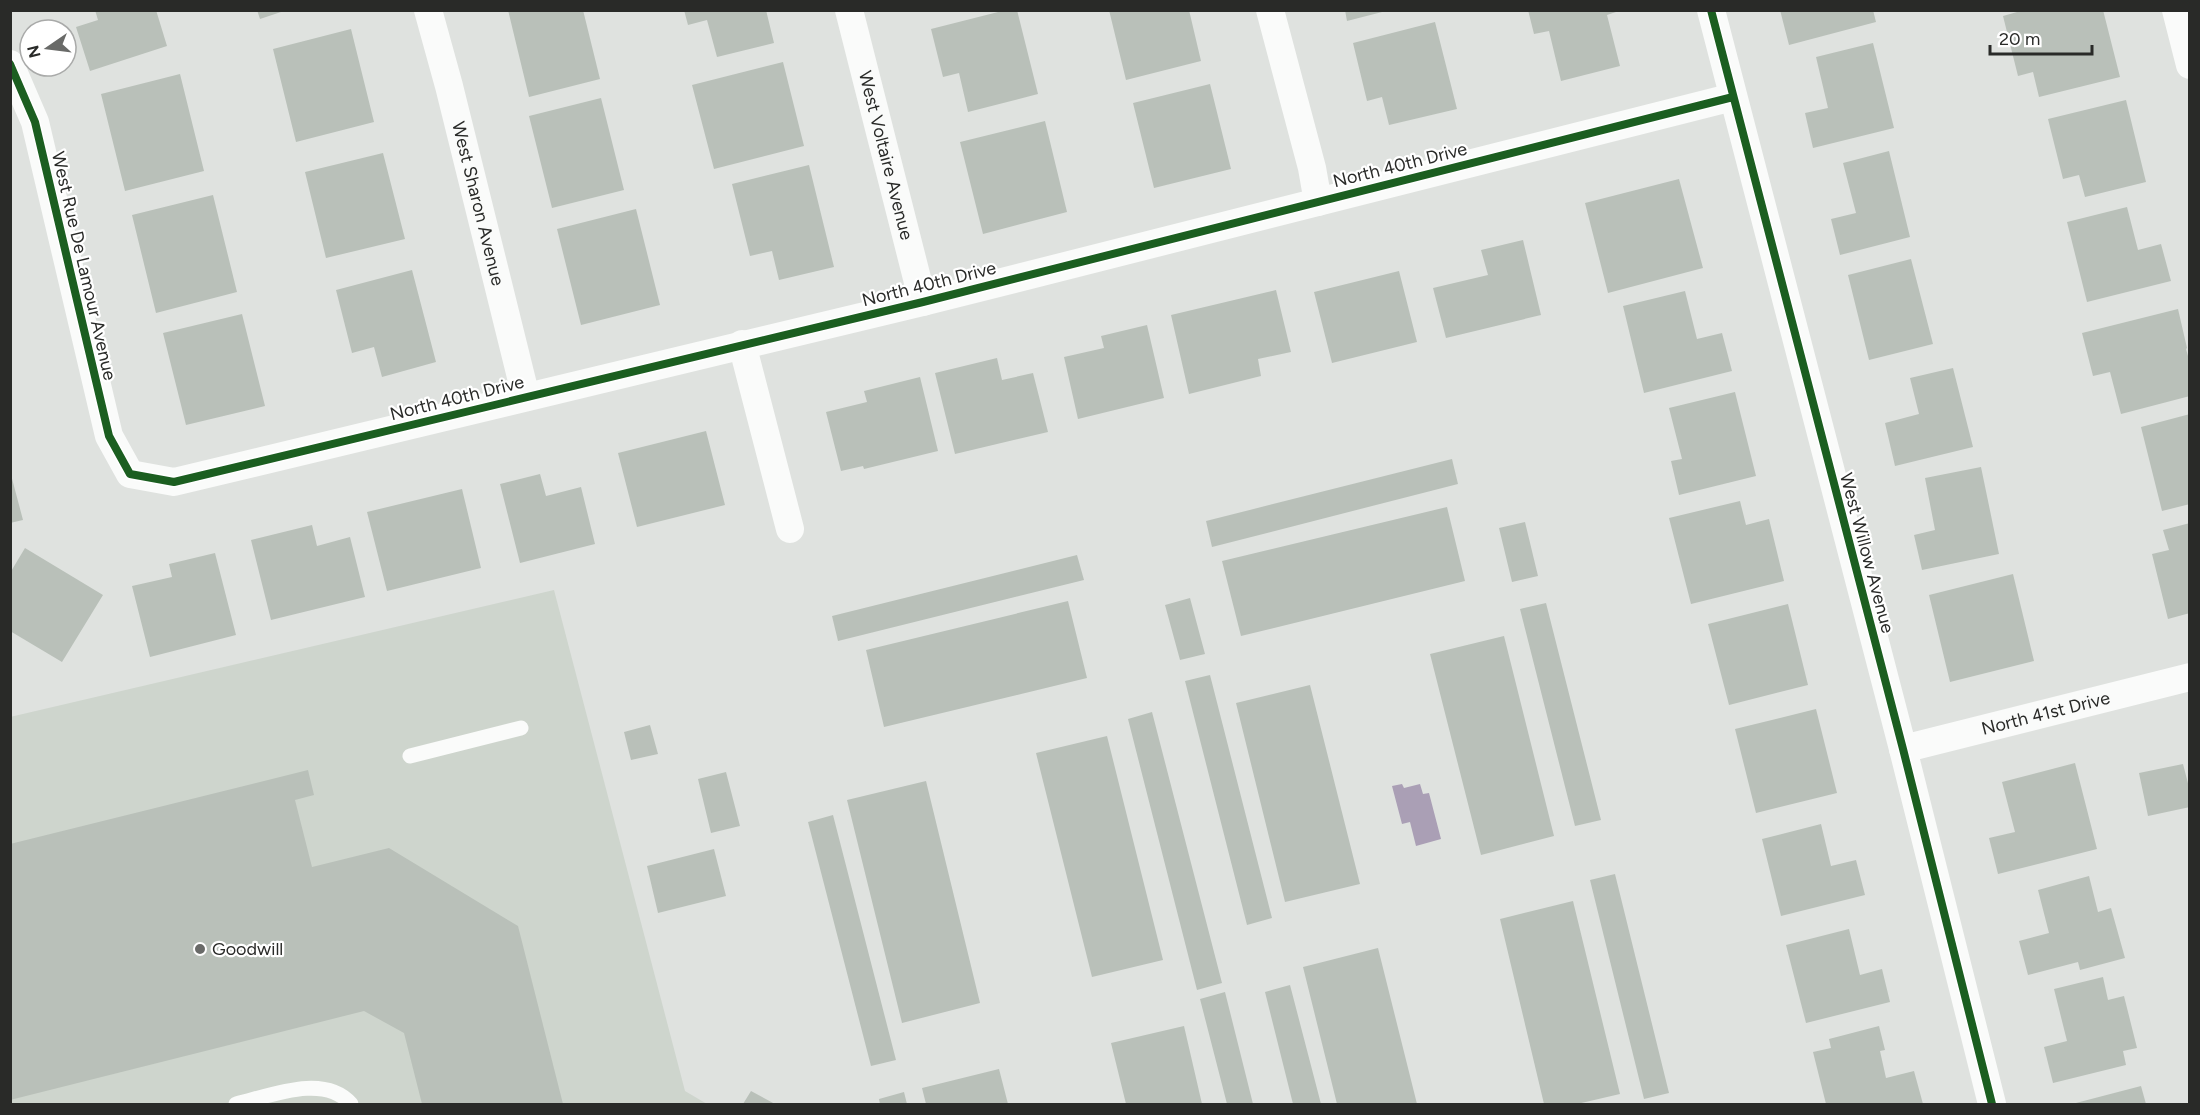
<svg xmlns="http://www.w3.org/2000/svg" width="2200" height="1115" font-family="Figtree,sans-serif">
	<rect width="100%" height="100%" fill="#dfe2df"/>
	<path fill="#ced5cd" d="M554 590 685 1091 707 1104H11L10 717Z"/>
	<path fill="#aa9fb5" d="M1402 784 1404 788 1420 784 1423 794 1429 793 1441 839 1416 846 1410 822 1402 824 1392 786Z"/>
	<path fill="#b9c0b9" d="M95 10H156L167 46 90 71 76 27 98 20Z
		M257 10H284V11L260 19Z
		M508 10H583L600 79 529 97Z
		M684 10H766L774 43 717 57 707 20 688 25Z
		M1006 10H1017L1038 94 968 112 959 73 943 77 931 29Z
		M1109 10H1189L1201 61 1126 80Z
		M1345 10H1386V11L1347 21Z
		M1528 10H1622L1607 15 1620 66 1561 81 1549 31 1534 34Z
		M1780 10H1873L1876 22 1789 45Z
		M2024 10H2103L2120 77 2039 97 2033 72 2018 76 2003 16Z
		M1435 22 1457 109 1389 125 1382 97 1367 101 1353 43Z
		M351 29 374 122 296 142 273 49Z
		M1873 43 1894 128 1813 148 1805 113 1828 108 1816 57Z
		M783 62 804 146 714 169 692 85Z
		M180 74 204 171 125 191 101 94Z
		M1210 84 1231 169 1154 188 1133 103Z
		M601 98 624 190 552 208 529 116Z
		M2126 100 2146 182 2085 197 2079 175 2063 179 2048 119Z
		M1045 121 1067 212 983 234 960 142Z
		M1889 151 1910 237 1840 255 1831 219 1856 213 1843 163Z
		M383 153 405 239 326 258 305 172Z
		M809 165 834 267 779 280 772 251 750 256 732 184Z
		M1679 179 1703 268 1608 293 1585 203Z
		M213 195 237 292 156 313 132 215Z
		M2127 207 2138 250 2161 244 2171 281 2087 302 2067 222Z
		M636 209 660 305 581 325 557 229Z
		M1523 240 1541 315 1446 338 1433 288 1488 275 1481 250Z
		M1911 259 1933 344 1869 360 1848 275Z
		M412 270 436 362 382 377 374 347 352 353 336 290Z
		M1399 271 1417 342 1332 363 1314 292Z
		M1276 290 1291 352 1258 359 1261 376 1189 394 1171 315Z
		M1685 291 1697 339 1722 333 1732 371 1644 393 1623 306Z
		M2178 309 2187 348 2186 349 2190 363V396L2121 414 2110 372 2093 376 2082 333Z
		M242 314 265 406 186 425 163 333Z
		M1147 325 1164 398 1078 419 1064 357 1104 348 1101 336Z
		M997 358 1002 380 1033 373 1048 432 955 454 935 373Z
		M1953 368 1973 447 1895 466 1885 423 1919 414 1910 378Z
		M920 377 938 451 864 469 863 466 841 471 826 412 867 402 864 391Z
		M1735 392 1756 476 1679 495 1671 461 1682 459 1669 408Z
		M2190 414V504L2162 511 2141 427Z
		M706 431 725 505 637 527 618 453Z
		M1452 459 1458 484 1212 547 1206 521Z
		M1981 467 1999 554 1922 570 1914 535 1935 530 1925 478Z
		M10 471 23 520 10 523Z
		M540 474 546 496 581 487 595 544 520 563 500 484Z
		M462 489 481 568 387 591 367 512Z
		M1740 501 1746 525 1769 519 1784 581 1691 604 1669 518Z
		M1447 507 1465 581 1241 636 1222 561Z
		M1525 522 1538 576 1512 582 1499 528Z
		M2190 523V613L2168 619 2152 554 2169 550 2163 530Z
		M312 525 317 546 350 537 365 597 271 620 251 540Z
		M25 548 103 595 62 662 10 631V573Z
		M215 553 236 635 150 657 132 586 172 577 169 564Z
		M1077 555 1084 580 838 641 832 616Z
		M2013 574 2034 661 1950 682 1929 595Z
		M1190 598 1205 654 1180 660 1165 605Z
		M1068 601 1087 678 884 727 866 650Z
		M1546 603 1601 820 1575 826 1520 609Z
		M1788 604 1808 685 1729 705 1708 624Z
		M1504 636 1554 836 1481 855 1430 654Z
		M1210 675 1272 918 1247 925 1185 681Z
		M1310 685 1360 884 1285 902 1236 703Z
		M1816 709 1837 793 1756 813 1735 729Z
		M1152 712 1222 983 1197 990 1128 719Z
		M650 725 658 754 631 760 624 732Z
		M1107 736 1163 960 1092 977 1036 753Z
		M2075 763 2097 849 1998 874 1989 838 2015 832 2002 782Z
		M2183 764 2190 791V807L2148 816 2139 773Z
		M308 770 314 795 295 800 312 867 389 848 518 926 563 1104H422L404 1033 364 1011 10 1100V844Z
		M726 772 740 826 711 833 698 779Z
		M926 781 980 1003 902 1023 847 800Z
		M833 815 896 1060 871 1066 808 822Z
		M1821 824 1831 866 1856 860 1865 895 1781 916 1762 839Z
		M714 849 726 896 658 913 647 866Z
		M1615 874 1669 1093 1644 1099 1590 880Z
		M2089 876 2098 912 2111 908 2125 958 2080 970 2078 962 2028 975 2019 941 2049 933 2038 890Z
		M1573 901 1620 1094 1577 1104H1544L1500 919Z
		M1849 929 1860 975 1882 969 1890 1002 1806 1023 1786 945Z
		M1378 948 1417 1104H1337L1303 967Z
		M2103 977 2108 1000 2124 996 2137 1048 2123 1051 2126 1065 2053 1083 2044 1047 2067 1041 2054 989Z
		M1290 985 1321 1104H1293L1265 992Z
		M1225 992 1253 1104H1227L1200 999Z
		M1184 1026 1202 1104H1126L1111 1043Z
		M1879 1026 1885 1050 1880 1051 1886 1078 1914 1071 1923 1104H1826L1813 1052 1831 1048 1829 1039Z
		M999 1069 1008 1104H926L922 1088Z
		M2141 1086 2146 1104H2072Z
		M751 1091 775 1104H743Z
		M904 1092 907 1104H880L879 1099Z"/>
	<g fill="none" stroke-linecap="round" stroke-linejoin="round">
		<path stroke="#fafbfa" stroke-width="15" d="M410 756 521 728
			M236 1104C270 1096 324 1073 351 1104"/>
		<g stroke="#fafbfa" stroke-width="28">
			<path id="s1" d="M428 10 449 86 526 397"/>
			<path id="s2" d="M849 10 923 302"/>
			<path d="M1270 10 1312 168 1318 202"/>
			<path d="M1711 10 1903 749 1992 1104"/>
			<path d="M2176 10 2190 65"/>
			<path d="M10 64 35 122 109 436 130 474 174 482 923 302 1733 97"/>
			<path d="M742 344 790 529"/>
			<path id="s3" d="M1903 749 2190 677"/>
		</g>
		<defs>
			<path id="cycleway" d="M1711 10 1903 749 1992 1104
				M10 64 35 122 109 436 130 474 174 482 923 302 1733 97"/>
		</defs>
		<use href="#cycleway" stroke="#fff" stroke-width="11"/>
		<use href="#cycleway" stroke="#1b5e20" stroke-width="8"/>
	</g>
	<circle fill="#696a68" stroke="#fff" stroke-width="2" cx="200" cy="949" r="6"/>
	<g text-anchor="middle" stroke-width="4.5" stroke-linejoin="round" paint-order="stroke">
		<g font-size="18" fill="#292a28" stroke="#fff">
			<text dy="6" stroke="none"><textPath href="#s2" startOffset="150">West Voltaire Avenue</textPath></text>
			<text transform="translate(1400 165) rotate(-14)" y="6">North 40th Drive</text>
			<text dy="6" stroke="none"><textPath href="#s1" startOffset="200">West Sharon Avenue</textPath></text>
			<text transform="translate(84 266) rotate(77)" y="6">West Rue De Lamour Avenue</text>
			<text transform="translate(929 284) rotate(-14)" y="6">North 40th Drive</text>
			<text transform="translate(457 398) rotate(-14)" y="6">North 40th Drive</text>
			<text transform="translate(1867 553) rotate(75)" y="6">West Willow Avenue</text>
			<text dy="6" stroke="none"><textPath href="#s3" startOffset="147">North 41st Drive</textPath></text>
		</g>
		<g font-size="18" fill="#292a28" stroke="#fff" text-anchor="start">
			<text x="212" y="955">Goodwill</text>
		</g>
	</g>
	<rect width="2200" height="1115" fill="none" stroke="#292a28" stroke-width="24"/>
	<g transform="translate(48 48) rotate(256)"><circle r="28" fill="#ffffff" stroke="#a9aaa9" stroke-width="1.5"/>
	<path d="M0-4.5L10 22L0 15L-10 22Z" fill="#696a68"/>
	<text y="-9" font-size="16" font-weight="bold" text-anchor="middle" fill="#292a28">N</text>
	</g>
	<path d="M1990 45v9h102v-9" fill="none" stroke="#292a28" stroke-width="3"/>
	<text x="1999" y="45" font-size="18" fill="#292a28" stroke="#ffffff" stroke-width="4.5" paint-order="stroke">20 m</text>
</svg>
